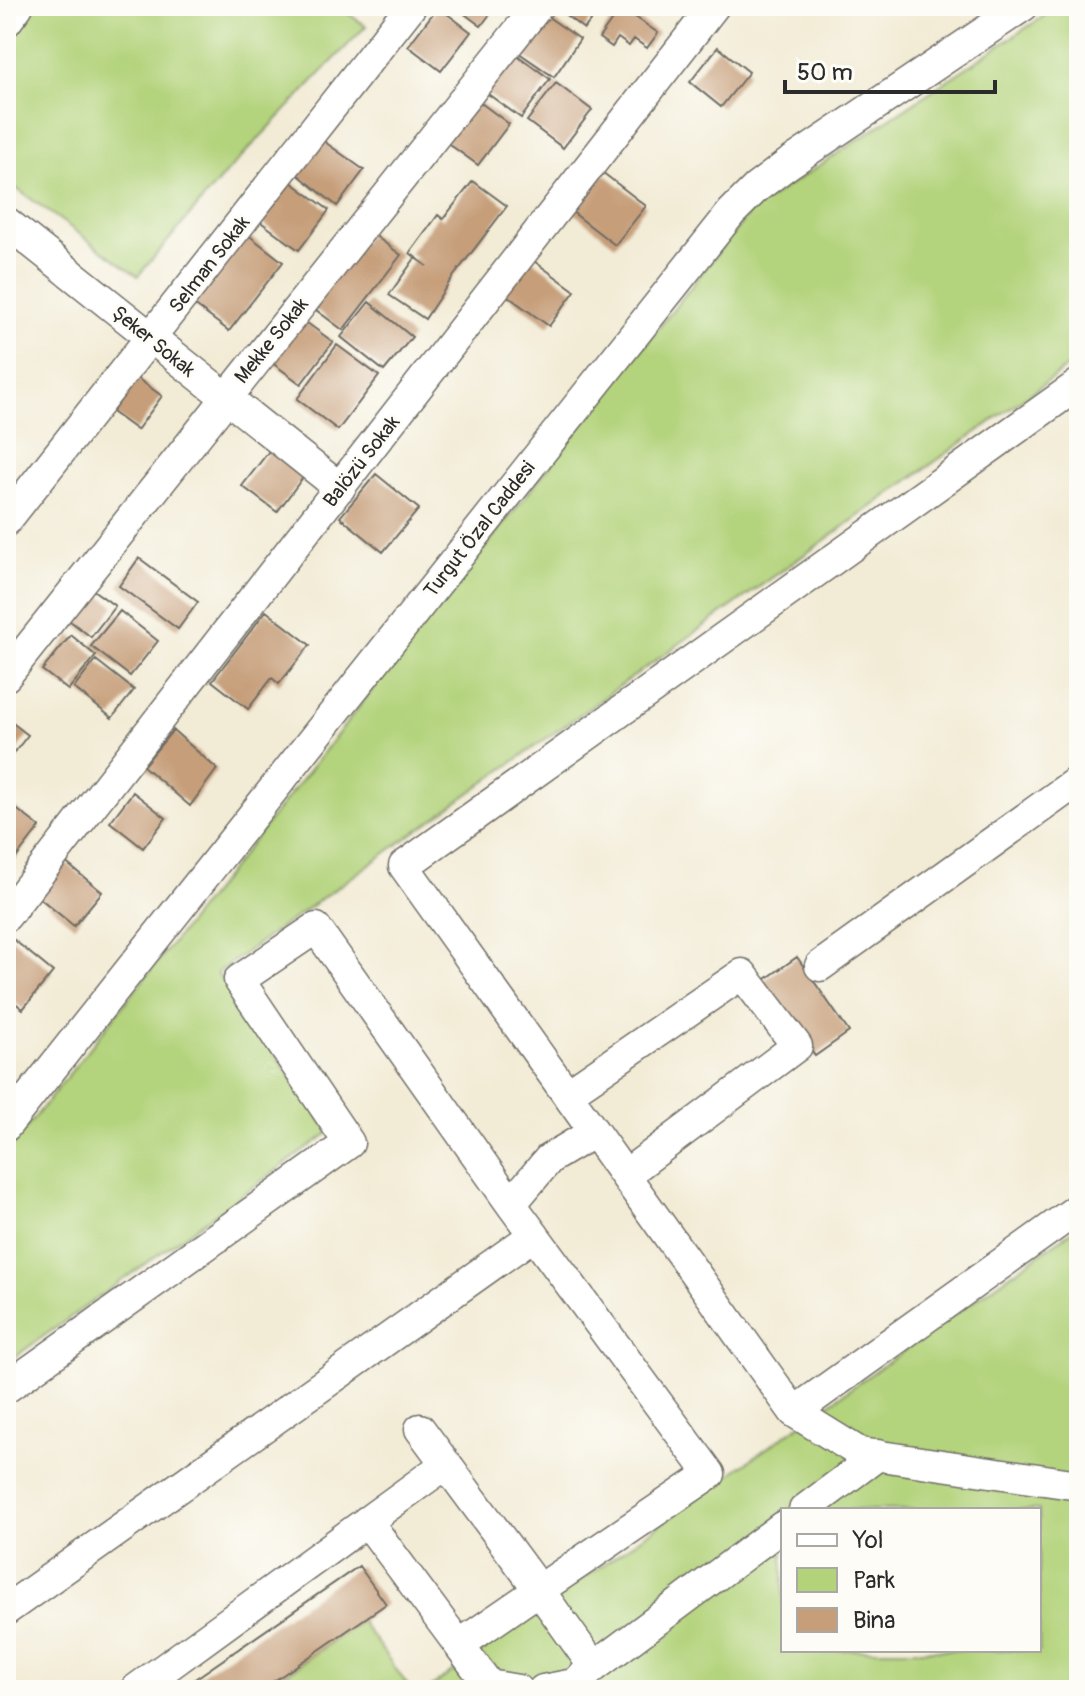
<svg xmlns="http://www.w3.org/2000/svg" width="1085" height="1696" font-family="Pangolin,sans-serif">
	<rect width="100%" height="100%" fill="#fdfcf7"/>
	<filter id="ink" filterUnits="userSpaceOnUse"><feTurbulence type="fractalNoise" baseFrequency=".0125" numOctaves="2"/><feDisplacementMap in="SourceGraphic" scale="16" xChannelSelector="R" yChannelSelector="G"/><feConvolveMatrix kernelMatrix="1 2 1 2 8 2 1 2 1" color-interpolation-filters="sRGB"/></filter>
	<filter id="wash" filterUnits="userSpaceOnUse"><feTurbulence type="fractalNoise" baseFrequency=".006" numOctaves="4" result="noise"/><feDisplacementMap in="SourceGraphic" scale="32" xChannelSelector="R" yChannelSelector="G"/><feGaussianBlur stdDeviation="1.8" result="paint"/><feColorMatrix in="noise" values="0 0 0 0 0 0 0 0 0 0 0 0 0 0 0 0 0 1.4 0 .05"/><feComposite in="paint" operator="in"/></filter>
	<g filter="url(#wash)">
		<rect width="100%" height="100%" fill="#f2ebd5"/>
		<path fill="#b3d37b" stroke="#6f7f53" stroke-width="2" fill-rule="evenodd" d="M31 6H337L366 26 225 174 138 276 6 181V38Z
			M1059 6H1079V359L217 973 330 1132 6 1363V1154L751 211Z
			M1079 1226V1690H427ZM783 1510H1039V1650H783Z
			M361 1621 411 1690H264Z"/>
		<g id="blocks">
			<path fill="#c69e79" d="M454 6H496L481 26Z
				M554 6H602L584 29Z
				M438 7 471 32 441 71 408 46Z
				M621 7 658 33 647 48 634 39 629 46 618 38 612 47 599 38Z
				M538 10 580 39 554 77 512 48Z
				M718 47 749 72 721 107 690 82Z
				M510 50 550 79 521 118 481 89Z
				M556 83 592 110 563 148 527 121Z
				M469 94 509 124 478 165 438 136Z
				M322 140 364 170 337 206 296 173Z
				M602 172 646 206 615 245 571 211Z
				M287 179 329 210 299 250 258 220Z
				M473 181 507 206 450 281 425 319 389 295 415 258 427 266 410 253 438 215 443 219Z
				M370 232 401 255 343 330 312 307Z
				M247 234 283 262 229 331 193 304Z
				M527 256 575 291 549 326 502 292Z
				M369 302 412 337 384 371 341 337Z
				M299 317 333 342 301 384 267 359Z
				M337 345 379 376 338 430 297 399Z
				M137 378 162 396 137 430 112 412Z
				M273 446 307 472 277 512 242 486Z
				M376 474 419 509 383 552 340 517Z
				M139 558 198 602 178 629 119 586Z
				M89 587 115 606 91 637 65 617Z
				M120 611 158 641 130 676 91 646Z
				M266 611 310 645 279 684 272 678 248 709 212 681Z
				M71 635 96 656 68 690 42 670Z
				M96 660 134 690 112 718 74 688Z
				M6 718 28 735 6 763Z
				M173 730 217 769 190 806 143 766Z
				M133 792 166 818 143 848 110 822Z
				M6 801 40 827 6 871Z
				M64 861 102 892 74 926 36 895Z
				M8 935 53 972 23 1009 6 996Z
				M797 957 849 1032 815 1056 763 981Z
				M359 1566 386 1604 261 1690H179Z"/>
		</g>
	</g>
	<g filter="url(#ink)">
		<use href="#blocks" fill-opacity="0" stroke="#716e66" stroke-width="2"/>
		<g fill="none" stroke-linecap="round" stroke-linejoin="round">
			<defs>
				<path id="minor" d="M6 22 18 6
					M6 222 340 488
					M1079 384 404 866 794 1412 860 1453 1079 1485
					M6 521 411 6
					M6 676 538 6
					M6 916 714 6
					M820 966 1079 780
					M567 1094 742 974 797 1046 625 1175
					M6 1126 731 213 756 188 788 164 1023 6
					M6 1388 349 1143 239 980 316 928 511 1204 549 1159 594 1132
					M794 1412 1079 1208
					M420 1429 539 1590 710 1474 511 1204
					M804 1510 878 1455
					M367 1521 459 1645 539 1590 594 1667 574 1684 543 1690
					M6 1610 534 1235
					M459 1645 489 1685 518 1690
					M594 1667 783 1526
					M135 1690 446 1464"/>
			</defs>
			<use href="#minor" stroke="#716e66" stroke-width="33"/>
			<use href="#minor" stroke="#fff" stroke-width="30"/>
		</g>
	</g>
	<g text-anchor="middle" stroke-width="6" stroke-linejoin="round" paint-order="stroke">
		<g font-size="20" fill="#2b2b2b" stroke="#fdfcf7">
			<text transform="translate(209 264) rotate(-52)" y="7">Selman Sokak</text>
			<text transform="translate(271 340) rotate(-51)" y="7">Mekke Sokak</text>
			<text transform="translate(154 341) rotate(39)" y="7">Şeker Sokak</text>
			<text transform="translate(361 461) rotate(-52)" y="7">Balözü Sokak</text>
			<text transform="translate(479 529) rotate(-52)" y="7">Turgut Özal Caddesi</text>
		</g>
	</g>
	<rect width="1085" height="1696" fill="none" stroke="#fdfcf7" stroke-width="32"/>
	<rect x="781" y="1508" width="260" height="144" fill="#fdfcf7" stroke="#a9a8a5" stroke-width="2"/>
	<rect x="797" y="1534" width="40" height="12" fill="#ffffff" stroke="#a9a8a5" stroke-width="2"/>
	<text x="853" y="1548" font-size="24" fill="#2b2b2b">Yol</text>
	<rect x="797" y="1568" width="40" height="24" fill="#b3d37b" stroke="#a9a8a5" stroke-width="2"/>
	<text x="853" y="1588" font-size="24" fill="#2b2b2b">Park</text>
	<rect x="797" y="1608" width="40" height="24" fill="#c69e79" stroke="#a9a8a5" stroke-width="2"/>
	<text x="853" y="1628" font-size="24" fill="#2b2b2b">Bina</text>
	<path d="M785 80v12h210v-12" fill="none" stroke="#2b2b2b" stroke-width="4"/>
	<text x="797" y="80" font-size="24" fill="#2b2b2b" stroke="#fdfcf7" stroke-width="6" paint-order="stroke">50 m</text>
</svg>
